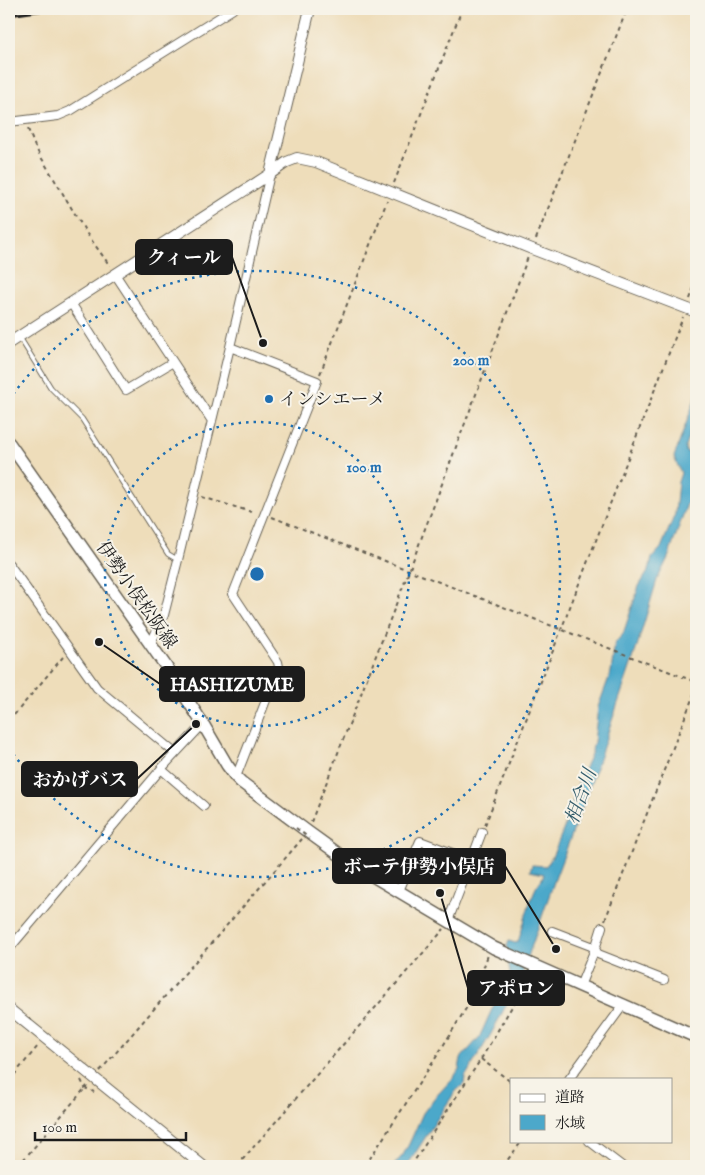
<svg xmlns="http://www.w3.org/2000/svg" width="705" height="1175" font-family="'IM FELL English','Noto Serif JP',serif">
	<rect width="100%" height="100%" fill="#f7f3e8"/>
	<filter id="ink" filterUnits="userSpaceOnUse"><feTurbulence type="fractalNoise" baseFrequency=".02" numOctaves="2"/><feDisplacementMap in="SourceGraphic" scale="10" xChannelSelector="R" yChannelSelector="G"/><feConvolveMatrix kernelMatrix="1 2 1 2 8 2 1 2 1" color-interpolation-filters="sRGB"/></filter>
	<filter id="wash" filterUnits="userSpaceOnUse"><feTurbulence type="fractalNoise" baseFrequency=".0096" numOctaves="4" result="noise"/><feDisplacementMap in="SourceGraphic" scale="20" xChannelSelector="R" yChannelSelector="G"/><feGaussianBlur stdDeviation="1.12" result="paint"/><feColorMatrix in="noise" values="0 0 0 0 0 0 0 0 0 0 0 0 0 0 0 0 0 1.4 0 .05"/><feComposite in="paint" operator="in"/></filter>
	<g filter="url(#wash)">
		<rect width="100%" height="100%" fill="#eeddba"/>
		<path fill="#4ca8ca" stroke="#346273" d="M696 396V413L685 447 686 452 694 453 696 452V478L668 558 657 580 635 653 586 797 555 879 521 977 491 1034 465 1077 464 1084 456 1091 445 1107 407 1166H393L403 1155 409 1144 414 1133 423 1113 435 1097 441 1091 454 1077 459 1069 461 1058 479 1038 493 1007 500 996 510 975 507 946 509 941 515 943 518 942C524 925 527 908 534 892 536 885 542 881 544 874L530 871 532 865 546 866 552 857 564 828 579 781 591 754 594 742 598 707 611 672 615 643 623 634 639 586 649 570 652 558 661 548 675 514 678 482 681 473 674 457Z"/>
	</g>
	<g filter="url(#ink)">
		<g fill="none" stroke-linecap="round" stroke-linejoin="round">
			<defs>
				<path id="service" d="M20 338 51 388 82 419 168 554 178 560"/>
				<path id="minor" d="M9 122 58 116 70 111 233 9
					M115 274 212 421
					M71 303 126 390 173 362
					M230 347 317 381 233 594 278 662 279 667 236 777
					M9 564 97 688 175 753
					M150 645 164 615 178 560 230 347 270 174
					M161 769 204 806
					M399 891 420 841 471 860
					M448 921 482 832
					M552 931 591 946 595 949 598 954 664 980
					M9 949 161 769 203 724
					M580 986 595 949 602 927
					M569 1079 624 1004
					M589 1141 622 1166"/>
				<path id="tertiary" d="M270 174 310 9
					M9 343 270 174 287 162 297 158 316 162 532 249 696 312
					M9 1009 203 1166"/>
				<path id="secondary" d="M9 443 165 665 203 724 227 765 236 777 241 782 308 832 351 863 494 948 696 1037"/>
			</defs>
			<use href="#service" stroke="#666053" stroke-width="6"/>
			<use href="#minor" stroke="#666053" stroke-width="10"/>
			<use href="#tertiary" stroke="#666053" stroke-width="12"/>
			<use href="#secondary" stroke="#666053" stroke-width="14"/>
			<path stroke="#666053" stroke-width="2" stroke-dasharray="4 4" stroke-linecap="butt" d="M28 129 35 147 87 234 110 266
				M394 183 462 9
				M536 239 627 9
				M690 299 696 282
				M320 374 387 201
				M202 497 255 513
				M272 517 696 682
				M9 721 63 657
				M311 822 409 571 528 257
				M485 825 683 317
				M605 920 696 689
				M481 1059 511 1082
				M100 1071 302 839
				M81 1080 85 1088 94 1092
				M9 1081 38 1046
				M18 1166 87 1086
				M237 1166 444 929
				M365 1166 435 1059 473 997 488 955
				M411 1166 481 1059 530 976
				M503 1166 522 1141"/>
			<use href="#service" stroke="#fff" stroke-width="4"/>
			<use href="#minor" stroke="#fff" stroke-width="8"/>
			<use href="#tertiary" stroke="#fff" stroke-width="10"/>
			<use href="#secondary" stroke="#fff" stroke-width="11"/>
			<path stroke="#1c1c1c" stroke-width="3" d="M9 15 52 9"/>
			<path stroke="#666053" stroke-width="2" stroke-dasharray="4 4" stroke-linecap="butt" d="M296 828 309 838"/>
		</g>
	</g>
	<g fill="none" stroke="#1f6fb2" stroke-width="2.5" stroke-dasharray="2.5 5">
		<circle cx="257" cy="574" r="152"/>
		<path d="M9 400A303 303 0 1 1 9 748"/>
	</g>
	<circle fill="#1f6fb2" stroke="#f7f3e8" stroke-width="2" cx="269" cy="399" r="5"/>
	<g text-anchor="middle" stroke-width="4" stroke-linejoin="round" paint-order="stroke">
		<g font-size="18" fill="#1c1c1c" stroke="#f7f3e8" text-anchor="start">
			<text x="279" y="405">インシエーメ</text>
		</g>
		<g font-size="18" fill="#1c1c1c" stroke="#f7f3e8">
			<text transform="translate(137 595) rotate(55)" y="6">伊勢小俣松阪線</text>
		</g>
		<g font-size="19" font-style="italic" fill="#325b6a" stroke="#f7f3e8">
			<text transform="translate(580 796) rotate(-70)" y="7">相合川</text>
		</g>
	</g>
	<circle cx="257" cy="574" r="8" fill="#1f6fb2" stroke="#f7f3e8" stroke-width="2.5"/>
	<g font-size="15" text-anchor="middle" font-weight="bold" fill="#1f6fb2" stroke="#f7f3e8" stroke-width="4" stroke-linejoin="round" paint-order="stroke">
		<text x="471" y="365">200 m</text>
		<text x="364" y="472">100 m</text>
	</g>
	<path fill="none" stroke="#1c1c1c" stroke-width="2" d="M263 343L232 257M99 642L160 684M196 724L137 779M556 949L505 866M440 893L468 988"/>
	<g fill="#1c1c1c" stroke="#f7f3e8" stroke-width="2">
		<circle cx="263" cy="343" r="5"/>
		<circle cx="99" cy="642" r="5"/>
		<circle cx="196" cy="724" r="5"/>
		<circle cx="556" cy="949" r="5"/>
		<circle cx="440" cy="893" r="5"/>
	</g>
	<g fill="#1c1c1c" stroke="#1c1c1c" stroke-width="2">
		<rect x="136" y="240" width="96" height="34" rx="5"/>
		<rect x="160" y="667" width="144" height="34" rx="5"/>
		<rect x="22" y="762" width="115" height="34" rx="5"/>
		<rect x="333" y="849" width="172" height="34" rx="5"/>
		<rect x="468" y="971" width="96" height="34" rx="5"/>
	</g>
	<g font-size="19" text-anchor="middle" font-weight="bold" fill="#fff">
		<text x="184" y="264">クィール</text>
		<text x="232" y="691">HASHIZUME</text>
		<text x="80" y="786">おかげバス</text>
		<text x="419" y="873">ボーテ伊勢小俣店</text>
		<text x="516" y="995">アポロン</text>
	</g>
	<rect width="705" height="1175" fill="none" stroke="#f7f3e8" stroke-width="30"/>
	<rect x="510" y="1078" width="162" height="65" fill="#f7f3e8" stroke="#9f9d96"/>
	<rect x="520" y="1094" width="25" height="8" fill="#ffffff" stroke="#9f9d96"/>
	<text x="555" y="1102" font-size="15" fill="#1c1c1c">道路</text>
	<rect x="520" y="1115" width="25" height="15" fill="#4ca8ca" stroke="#9f9d96"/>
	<text x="555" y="1128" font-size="15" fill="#1c1c1c">水域</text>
	<path d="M35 1132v8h151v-8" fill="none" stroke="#1c1c1c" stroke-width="2.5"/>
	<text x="42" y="1132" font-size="15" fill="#1c1c1c" stroke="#f7f3e8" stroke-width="4" paint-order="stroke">100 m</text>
</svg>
